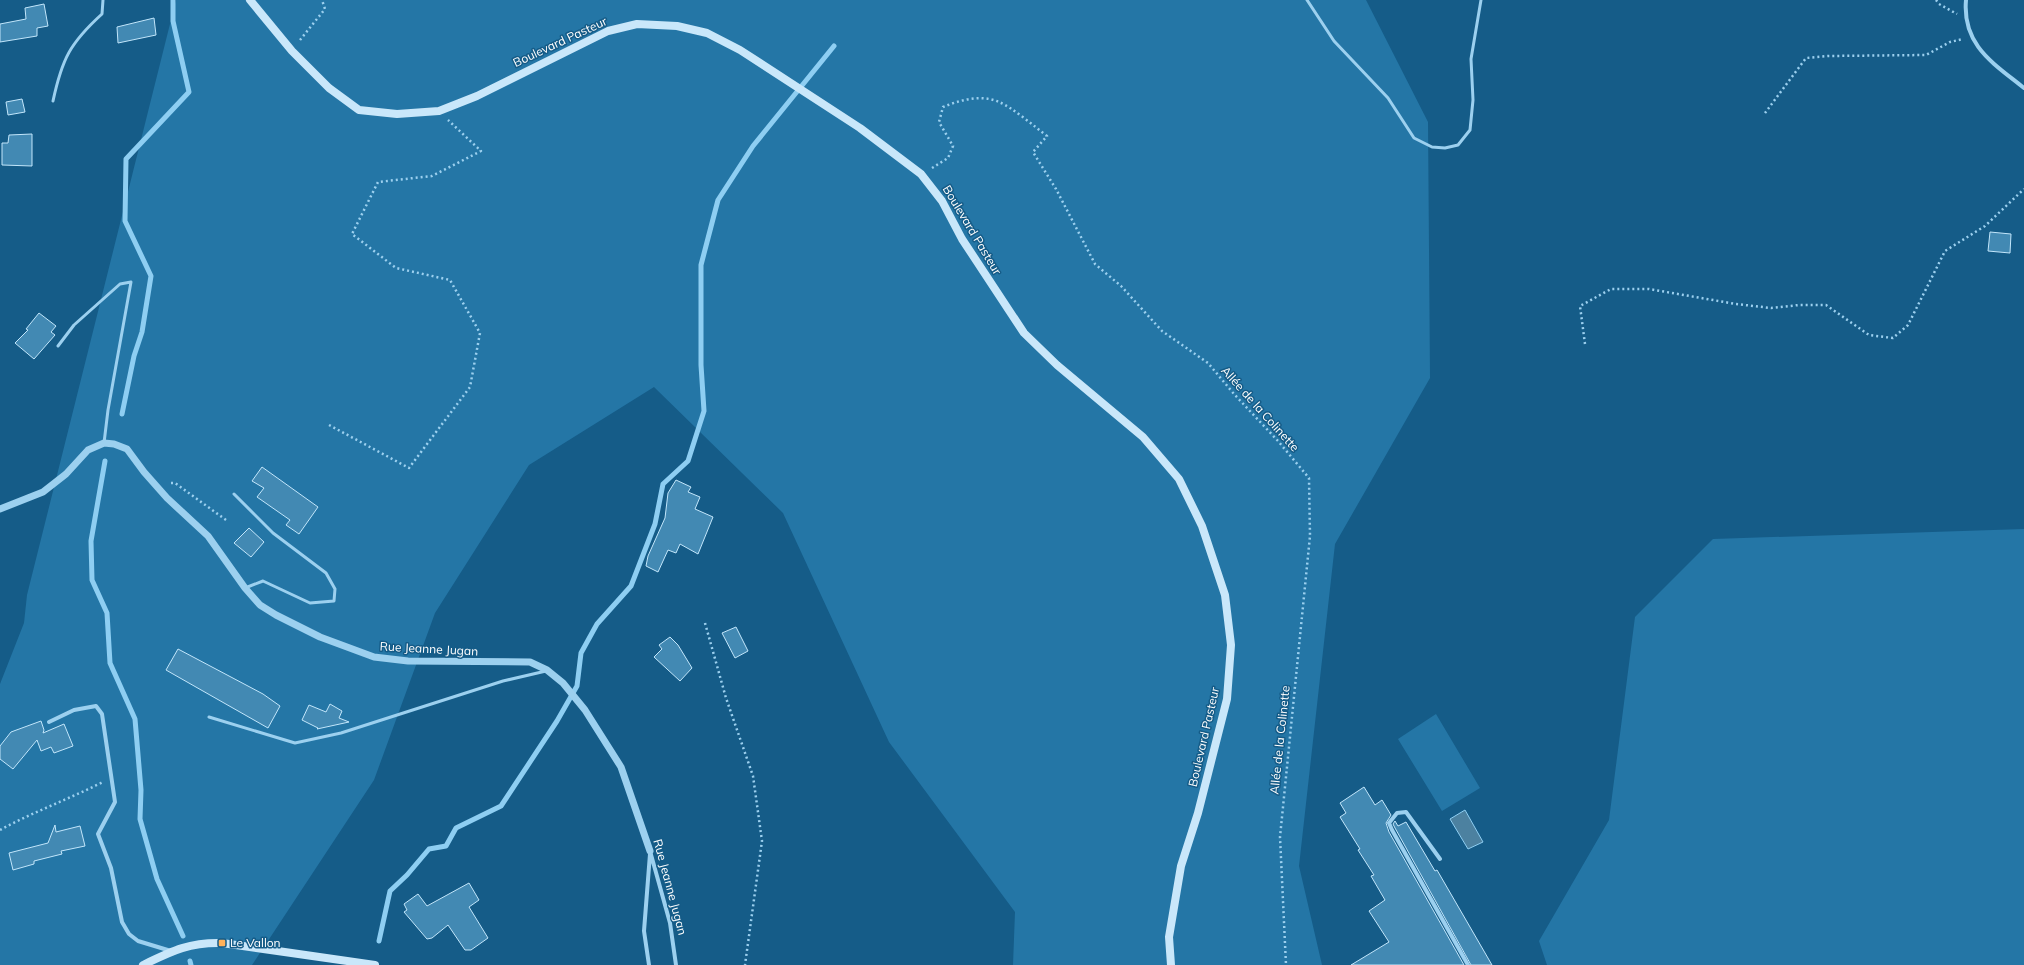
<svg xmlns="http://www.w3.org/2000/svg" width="2024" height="965" font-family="Mulish,sans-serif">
	<rect width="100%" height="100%" fill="#155c88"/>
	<path fill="#2476a6" d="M176 0H1366L1428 122 1430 378 1335 544 1299 866 1322 965H1013L1015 912 889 742 783 513 654 387 529 465 435 613 374 780 252 965H0V684L24 623 27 595Z
		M2024 529V965H1547L1539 941 1609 820 1635 617 1713 539Z
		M1436 714 1480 788 1442 811 1398 739Z"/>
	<path fill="#4c81a0" stroke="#8ecef2" d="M1465 810 1483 842 1468 849 1450 819Z"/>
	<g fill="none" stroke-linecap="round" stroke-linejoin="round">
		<path stroke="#8ecef2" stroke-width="5" d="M122 414 134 356 142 332 151 276 125 221 126 159 189 92 173 21V0
			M105 461 91 541 92 580 107 613 110 663 135 719 141 790 140 819 157 879 183 936
			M379 941 390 891 407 875 429 849 446 846 456 828 501 806 557 721 577 686 581 653 597 624 631 586 655 524 663 484 688 461 704 411 701 365V265L718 200 753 146 834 46
			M190 961 191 965"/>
	</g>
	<path fill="#4289b3" stroke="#c2e6fb" d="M44 4 48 26 37 28V36L0 42V24L26 19 25 8Z
		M154 18 156 35 118 43 117 27Z
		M22 99 25 112 8 115 6 102Z
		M32 134V166L2 165V143H8L9 135Z
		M1990 232 2011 234 2010 253 1988 251Z
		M39 313 56 326 51 332 55 335 34 359 15 343 28 330 26 329Z
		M262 467 318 507 299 534 286 525 290 520 257 497 264 488 252 481Z
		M676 480 691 487 688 492 700 497 695 509 713 517 698 554 680 544 676 553 668 550 658 572 646 566 648 556 665 518 668 493Z
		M249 528 264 542 251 557 234 543Z
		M736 627 748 651 735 658 722 633Z
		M670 637 678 645 692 668 680 681 654 657 662 649 659 645Z
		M178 649 263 694 280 706 268 728 166 670Z
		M330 704 342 711 339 718 349 722 317 729 318 728 302 720 309 705 326 712Z
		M41 721 44 730 43 733 64 724 73 746 54 753 51 747 41 751 37 740 13 769 0 759V746L11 732Z
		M1364 787 1375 805 1382 800 1391 815 1386 823 1389 832 1464 965H1351L1389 942 1369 911 1385 900 1371 876 1374 875 1358 850 1360 849 1340 817 1346 813 1340 803Z
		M1395 821 1398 826 1406 822 1435 871 1437 870 1492 965H1471L1395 828 1393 824Z
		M55 825 56 832 80 826 85 846 61 851 62 854 34 861V864L13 870 9 853 48 843Z
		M469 883 479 900 469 907 488 938 471 950H465L448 925 432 938 427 939 404 912 407 910 404 904 418 894 427 906Z"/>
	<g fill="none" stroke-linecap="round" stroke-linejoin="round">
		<path stroke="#9cd0ef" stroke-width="2.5" stroke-dasharray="2 3" stroke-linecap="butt" d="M1936 0 1939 4 1957 14
			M300 40 325 9 322 0
			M1765 113 1806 58 1828 56 1926 55 1950 42 1963 39
			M932 168 948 158 953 146 939 122 943 107C960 100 981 94 999 102 1012 107 1035 127 1047 136L1033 152 1056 189 1095 264 1121 286 1162 331 1208 363 1234 394 1278 441 1309 478 1310 536 1280 837 1286 965
			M1585 344 1580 306 1611 289H1649L1736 304 1771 308 1799 305H1826L1869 335 1893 338 1908 325 1945 251 1985 226 2024 189
			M329 425 409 468 470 387 480 333 450 280 396 268 352 234 378 182 432 176 481 151 448 120
			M171 483H175L226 520
			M705 623 726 698 753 776 762 841 745 965
			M0 830C33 812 69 799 103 782"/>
		<path stroke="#9cd0ef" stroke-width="3" d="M1307 0 1334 41 1388 98 1414 138 1432 147 1445 148 1458 145 1470 130 1473 100 1471 59 1481 0
			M53 101C62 59 70 43 102 14L103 0
			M58 346 74 325 120 284 131 282 108 410 104 443
			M234 494 273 533 326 573 335 589 334 601 310 603 263 581 245 588
			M209 717 295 743 341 733 503 681 546 671"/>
		<path stroke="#9cd0ef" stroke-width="4" d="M1966 0C1962 45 1993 63 2024 88
			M49 722 74 710 96 706 102 714 115 802 98 834 111 868 122 922 129 934 138 941 171 951
			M650 851 670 923 676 965
			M1440 859 1406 812 1397 813 1389 823 1392 830 1468 965
			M649 965 644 931 650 854"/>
		<path stroke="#9cd0ef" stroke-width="7" d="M0 509 43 492 66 474 88 450 104 443 114 444 127 449 144 472 167 498 208 536 245 588 260 605 276 615 320 637 374 657 408 661 530 662 547 670 563 683 585 710 621 767 650 851"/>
		<path stroke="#c9e7fa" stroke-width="8" d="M250 0 292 51 329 88 359 110 397 114 439 111 477 96 608 31 637 24 677 26 707 33 740 50 860 128 921 174 942 201 962 239 1024 333 1057 365 1143 437 1179 479 1202 526 1225 595 1231 645 1227 699 1198 813 1181 866 1169 937 1171 965
			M143 965C172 951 190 942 222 943L375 965"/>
	</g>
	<rect fill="#ffb159" stroke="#155c88" stroke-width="1.5" x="218" y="939" width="8" height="8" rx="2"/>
	<g text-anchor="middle" stroke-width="3" stroke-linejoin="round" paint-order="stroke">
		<g font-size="12" fill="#fff" stroke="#155c88">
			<text transform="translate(560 42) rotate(-25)" y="4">Boulevard Pasteur</text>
			<text transform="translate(972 230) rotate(59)" y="4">Boulevard Pasteur</text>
			<text transform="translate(1260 409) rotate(48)" y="4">Allée de la Colinette</text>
			<text transform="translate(429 649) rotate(3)" y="4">Rue Jeanne Jugan</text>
			<text transform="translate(1204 737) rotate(-77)" y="4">Boulevard Pasteur</text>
			<text transform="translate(1280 740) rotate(-84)" y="4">Allée de la Colinette</text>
			<text transform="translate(670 887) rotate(75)" y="4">Rue Jeanne Jugan</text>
		</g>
		<g font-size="12" fill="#fff" stroke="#155c88" text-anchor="start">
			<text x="230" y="947">Le Vallon</text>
		</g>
	</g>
</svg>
